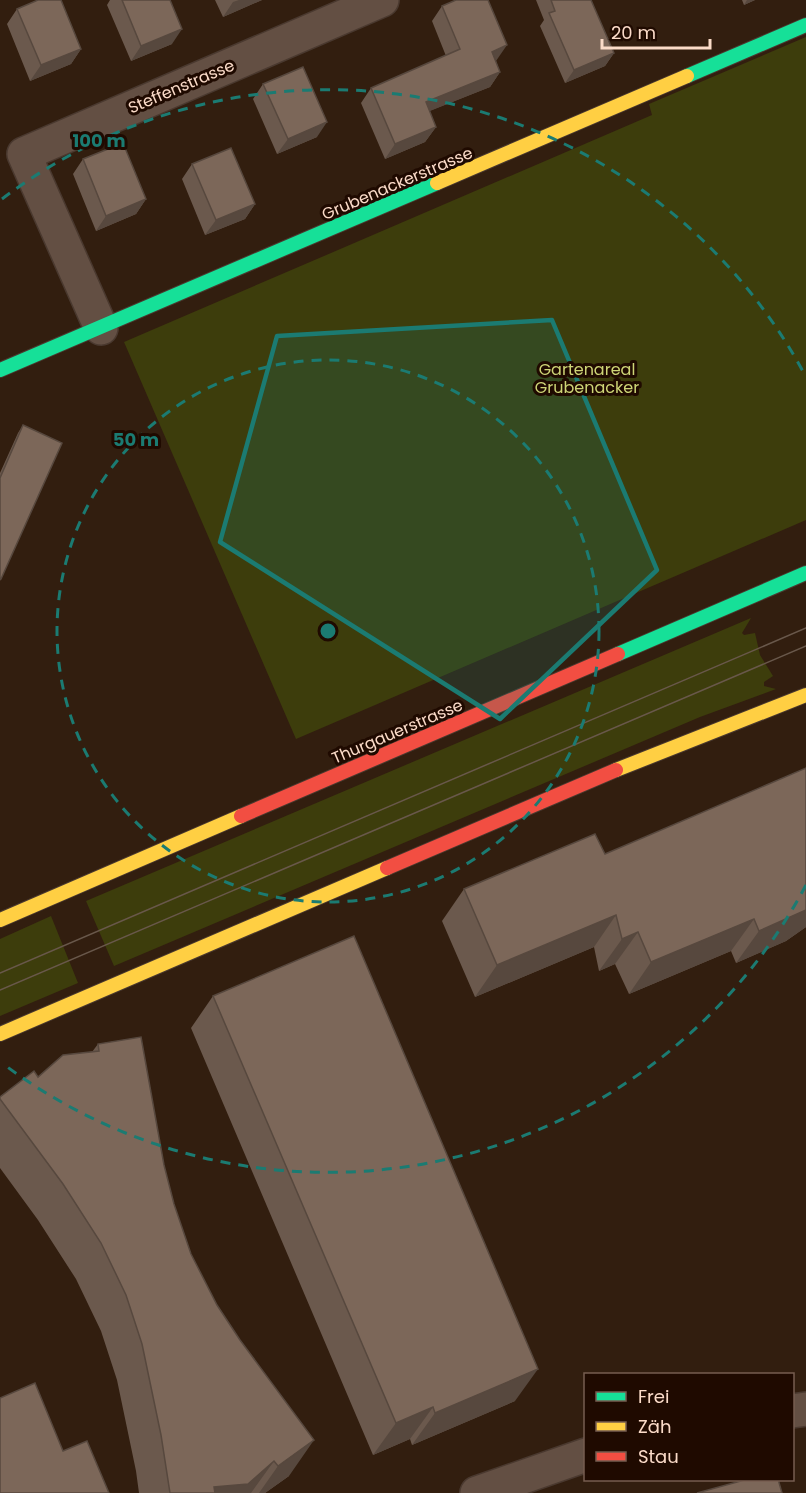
<svg xmlns="http://www.w3.org/2000/svg" width="806" height="1493" font-family="Poppins,sans-serif">
	<rect width="100%" height="100%" fill="#321e0f"/>
	<path fill="#3d3d0c" d="M806 37V520L296 739 124 342 652 115 649 104Z
		M751 618 742 633 744 635 755 633 760 655 773 676 764 682V686L776 689 700 717 114 966 86 901Z
		M51 916 78 983 0 1016V939Z"/>
	<g fill="none" stroke-linecap="round" stroke-linejoin="round">
		<defs>
			<path id="street" d="M101 328 24 154 382 0
				M792 1411 806 1409
				M477 1493 586 1455"/>
			<path id="fast" d="M687 76 806 25
				M0 370 437 183
				M618 654 806 573"/>
			<path id="slow" d="M437 183 687 76
				M616 770 806 695
				M0 920 241 816
				M0 1034 387 868"/>
			<path id="jam" d="M241 816 618 654
				M387 868 616 770"/>
		</defs>
		<use href="#street" stroke="#4a392f" stroke-width="36"/>
		<use href="#fast" stroke="#4a392f" stroke-width="16"/>
		<use href="#slow" stroke="#4a392f" stroke-width="16"/>
		<use href="#jam" stroke="#4a392f" stroke-width="16"/>
		<use href="#street" stroke="#634f43" stroke-width="33"/>
		<use href="#fast" stroke="#16e098" stroke-width="14"/>
		<use href="#slow" stroke="#ffcf43" stroke-width="14"/>
		<use href="#jam" stroke="#f24e42" stroke-width="14"/>
		<path stroke="#69584b" stroke-width="1.5" d="M0 973 806 628
			M0 990 806 646"/>
	</g>
	<path fill="#6b594d" d="M110 0H170L172 44 131 61 107 5Z
		M215 0H262L223 17Z
		M536 0H591L614 53 605 66 565 83 540 26 544 20Z
		M742 0H755L744 5Z
		M442 6 496 61 500 72 490 87 429 111 436 127 425 142 385 159 361 103 371 88 446 56 432 21Z
		M17 9 81 49 71 64 30 81 7 24Z
		M263 84 317 137 277 154 253 99Z
		M83 159 146 199 136 214 96 231 73 174Z
		M192 164 255 204 245 219 205 235 182 179Z
		M23 425 1 579 0 581V473L18 433Z
		M806 768V927L786 941 736 963 731 951 629 994 615 964 599 971 594 947 475 997 442 921 464 889 605 854Z
		M213 996 515 1401 412 1445 410 1439 373 1455 191 1028Z
		M98 1044 164 1165 174 1204 191 1254 289 1476 265 1493H139L136 1471 117 1380 101 1331 76 1279 38 1220 0 1168V1097L38 1077 92 1052Z"/>
	<path fill="#57483e" d="M239 0H262L223 17 233 2Z
		M747 0H755L744 5Z
		M182 29 172 44 131 61 141 46Z
		M507 45 496 61 492 52Z
		M81 49 71 64 30 81 41 65Z
		M614 53 605 66 565 83 574 70Z
		M500 72 490 87 415 117 426 102Z
		M327 122 317 137 277 154 288 139Z
		M436 127 425 142 385 159 395 144Z
		M146 199 136 214 96 231 106 216Z
		M255 204 245 219 205 235 216 220Z
		M806 910V927L786 941 736 963 759 931Z
		M616 915 594 947 475 997 497 965Z
		M754 919 731 951 629 994 651 962Z
		M638 932 615 964 599 971 622 939Z
		M538 1369 515 1401 412 1445 435 1413Z
		M433 1407 410 1439 373 1455 396 1423Z
		M314 1440 289 1476 265 1493H259L278 1466Z
		M274 1461 251 1493H209L214 1487Z"/>
	<path fill="#7c6759" stroke="#57483e" stroke-width="1.5" d="M38 0H61L81 49 41 65 17 9Z
		M122 0H170L182 29 141 46Z
		M456 0H488L507 45 492 52 500 72 426 102 436 127 395 144 371 88 460 49 442 6Z
		M551 0H591L614 53 574 70 549 13 555 11Z
		M303 67 327 122 288 139 263 84Z
		M123 143 146 199 106 216 83 159Z
		M231 148 255 204 216 220 192 164Z
		M23 425 62 443 1 579H0V478Z
		M806 768V910L759 931 754 919 651 962 638 932 622 939 616 915 497 965 464 889 595 834 605 854Z
		M354 936 538 1369 435 1413 433 1407 396 1423 213 996Z
		M141 1037 164 1165 174 1204 191 1254 217 1305 240 1340 314 1440 278 1466 274 1461 248 1484 214 1487 215 1493H170L161 1435 142 1344 126 1295 101 1243 63 1184 0 1099V1097L34 1071 38 1077 63 1055 99 1051 98 1044Z
		M35 1383 63 1451 87 1441 109 1493H0V1398Z
		M748 1479H778L782 1493H697Z"/>
	<path fill="#1b7b72" fill-opacity="0.2" stroke="#1b7b72" stroke-width="4.5" stroke-linejoin="round" d="M552 320 657 570 500 719 220 542 277 336Z"/>
	<g fill="none" stroke="#1b7b72" stroke-width="3" stroke-dasharray="10 8">
		<circle cx="328" cy="631" r="271"/>
		<path d="M806 885A541 541 0 0 1 2 1063M2 199A541 541 0 0 1 806 377"/>
	</g>
	<g text-anchor="middle" stroke-width="6" stroke-linejoin="round" paint-order="stroke">
		<g font-size="16" fill="#fbdbc8" stroke="#1f0a00">
			<text transform="translate(181 86) rotate(-23)" y="6">Steffenstrasse</text>
			<text transform="translate(397 183) rotate(-23)" y="6">Grubenackerstrasse</text>
			<text transform="translate(397 731) rotate(-23)" y="6">Thurgauerstrasse</text>
		</g>
		<g font-size="16" fill="#ced576" stroke="#1f0a00">
			<text x="587" y="375">Gartenareal<tspan x="587" dy="18">Grubenacker</tspan></text>
		</g>
	</g>
	<circle cx="328" cy="631" r="9" fill="#1b7b72" stroke="#1f0a00" stroke-width="3"/>
	<g font-size="18" text-anchor="middle" font-weight="bold" fill="#1b7b72" stroke="#1f0a00" stroke-width="6" stroke-linejoin="round" paint-order="stroke">
		<text x="99" y="147">100 m</text>
		<text x="136" y="446">50 m</text>
	</g>
	<rect x="584" y="1373" width="210" height="108" fill="#1f0a00" stroke="#775e50" stroke-width="1.5"/>
	<rect x="596" y="1392" width="30" height="9" fill="#16e098" stroke="#775e50" stroke-width="1.5"/>
	<text x="638" y="1403" font-size="18" fill="#fbdbc8">Frei</text>
	<rect x="596" y="1422" width="30" height="9" fill="#ffcf43" stroke="#775e50" stroke-width="1.5"/>
	<text x="638" y="1433" font-size="18" fill="#fbdbc8">Zäh</text>
	<rect x="596" y="1452" width="30" height="9" fill="#f24e42" stroke="#775e50" stroke-width="1.5"/>
	<text x="638" y="1463" font-size="18" fill="#fbdbc8">Stau</text>
	<path d="M602 39v9h108v-9" fill="none" stroke="#fbdbc8" stroke-width="3"/>
	<text x="611" y="39" font-size="18" fill="#fbdbc8" stroke="#1f0a00" stroke-width="4.5" paint-order="stroke">20 m</text>
</svg>
